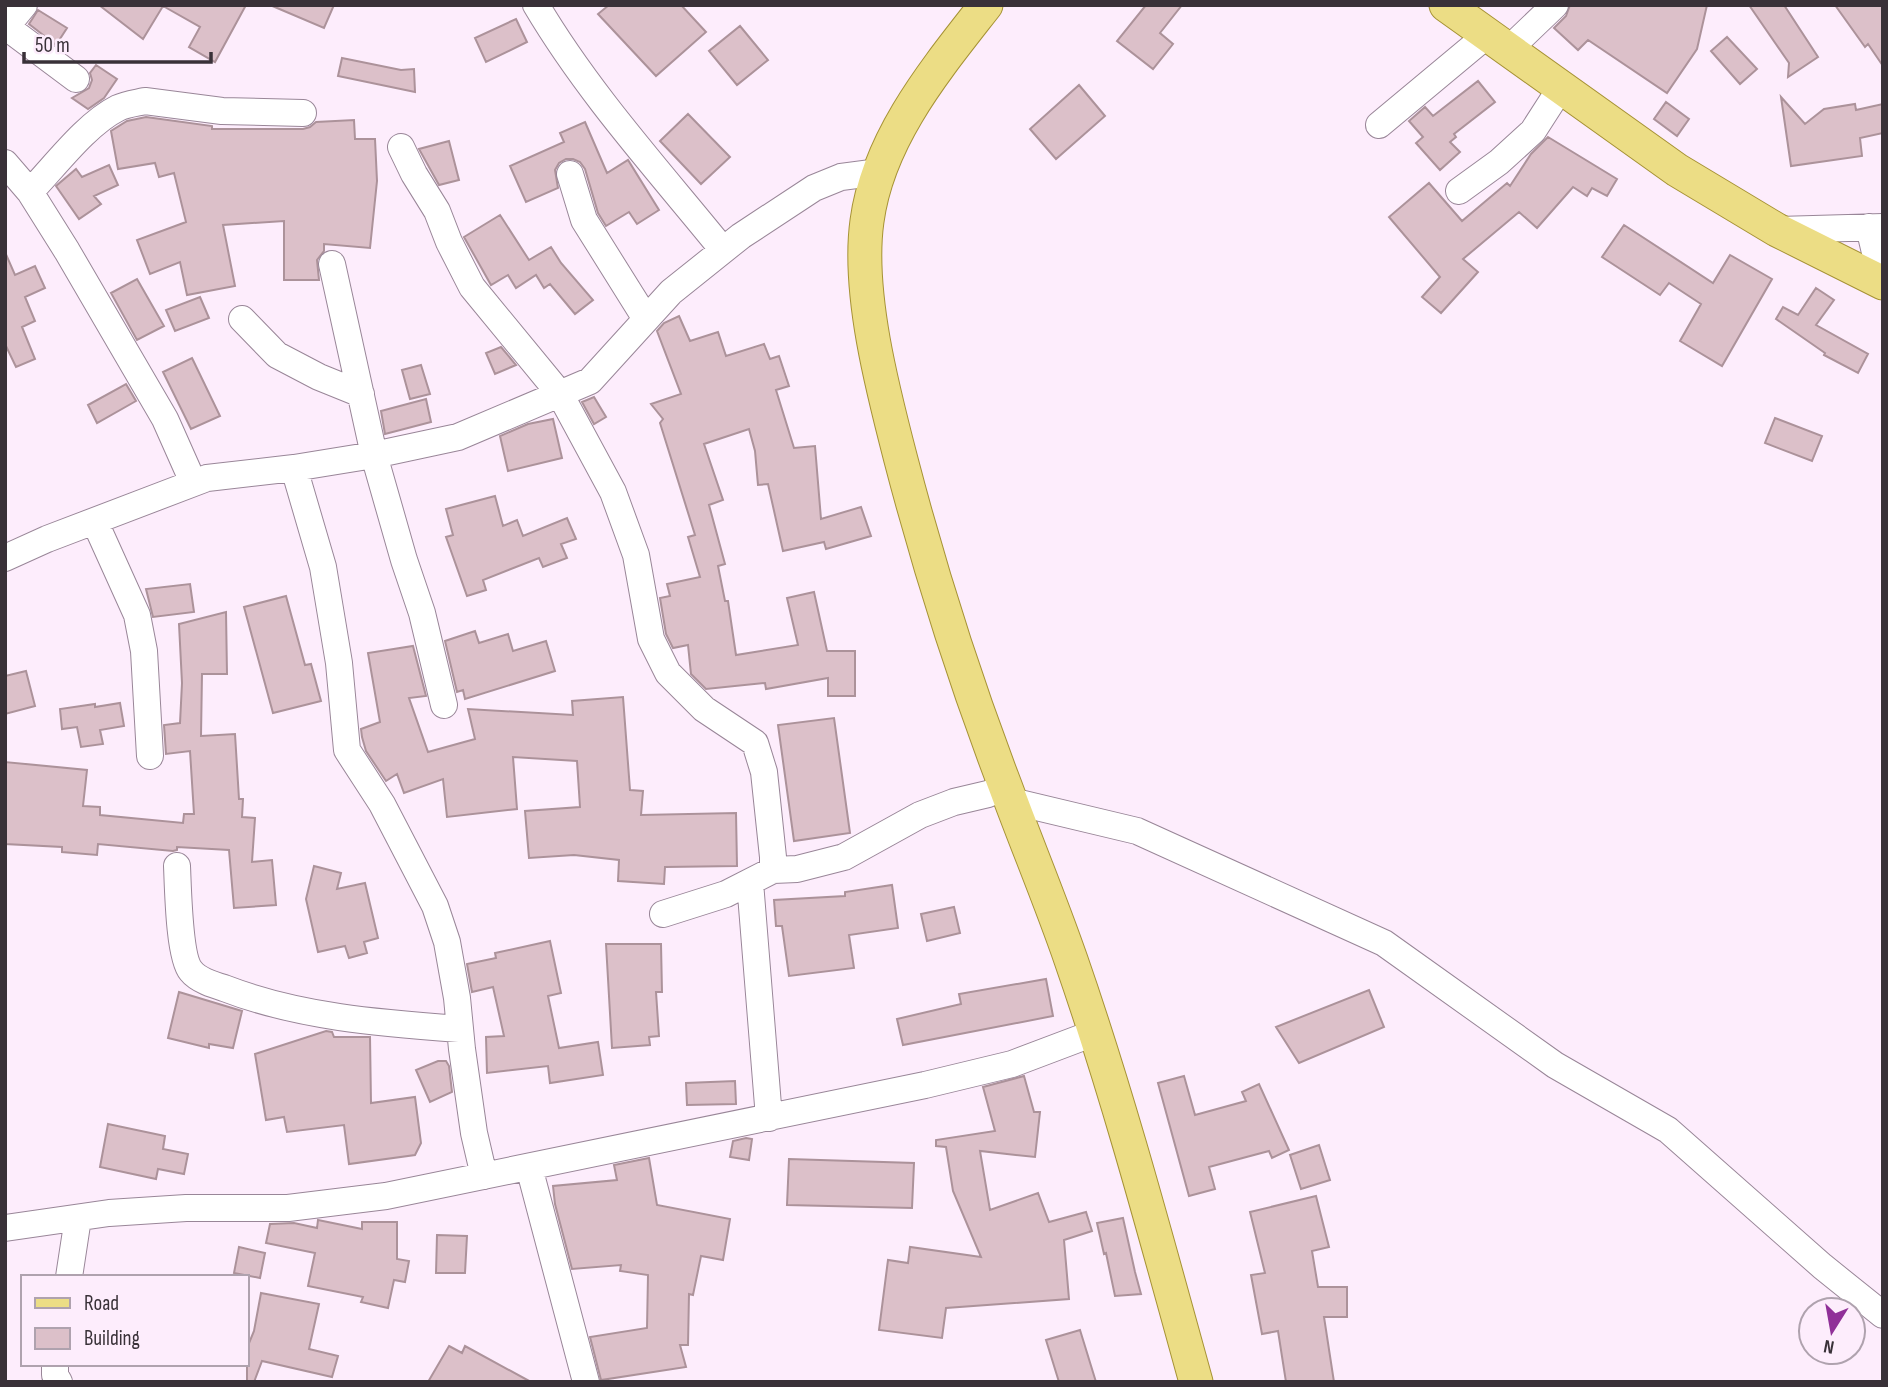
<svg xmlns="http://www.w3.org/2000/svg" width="1888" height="1387" font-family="'Sofia Sans Condensed',sans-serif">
	<rect width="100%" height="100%" fill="#fdedfc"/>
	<path fill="#dcc0c9" stroke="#ac929a" stroke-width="2" d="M99 5H246L215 62 189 47 200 27 163 6 143 39Z
		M270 5H334L324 28Z
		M609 5H681L706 32 656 76 598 14Z
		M1146 5H1182L1160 33 1173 44 1153 69 1117 41Z
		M1570 5H1707L1697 49 1667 93 1588 40 1578 50 1554 28 1566 16Z
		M1749 5H1784L1818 57 1788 77 1789 63Z
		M1835 5H1883V66L1868 44 1865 47Z
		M38 10 67 28 56 45 29 24Z
		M516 19 527 42 486 62 475 38Z
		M740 26 768 60 737 85 709 51Z
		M1727 37 1757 69 1740 84 1711 51Z
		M342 58 401 70 414 69 415 92 338 76Z
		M96 65 117 79 104 98 88 109 72 98 89 88 92 80 90 73Z
		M1478 81 1495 102 1454 134 1456 137 1450 142 1460 152 1440 170 1416 143 1423 137 1409 121 1425 107 1433 116Z
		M1079 85 1105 116 1056 159 1030 129Z
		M1781 97 1805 124 1824 109 1855 104 1856 110 1883 104V133L1860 138 1862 156 1791 166Z
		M1666 102 1689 119 1677 136 1654 119Z
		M688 114 730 157 701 184 660 141Z
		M146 117 212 126V129H303L310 127 316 122 354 120 355 139H375L377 181 370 248 324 244V251L317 260 319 280H284V221L223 225 235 286 187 295 180 262 150 274 137 240 186 222 174 173 159 177 155 163 118 169 111 131 127 121Z
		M585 122 607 173 628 160 659 210 637 224 629 212 606 226 598 213 585 169 580 162 573 159H566L559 163 555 170 558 188 526 202 510 166 564 142 560 133Z
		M1548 137 1617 179 1607 196 1592 188 1587 196 1573 187 1537 228 1519 212 1463 259 1478 272 1441 313 1422 297 1440 277 1389 217 1429 183 1462 221 1507 183 1510 186 1531 154Z
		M449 141 459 180 439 185 419 149Z
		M109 165 118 185 94 196 101 204 79 219 56 186 76 169 82 177Z
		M500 215 529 260 551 247 561 263 593 300 575 314 550 284 544 288 536 275 516 288 508 275 491 285 464 237Z
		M1624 225 1713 283 1730 255 1772 279 1722 366 1680 341 1701 304 1669 283 1660 295 1602 257Z
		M5 252 15 275 35 266 45 288 25 297 35 321 22 327 35 359 16 367 5 344Z
		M137 279 164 326 137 340 111 293Z
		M1816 288 1834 300 1816 325 1868 354 1858 373 1824 355 1825 353 1776 319 1783 307 1798 315Z
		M200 297 209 318 175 331 166 310Z
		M679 316 690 341 718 332 726 356 764 344 770 359 779 356 789 386 776 390 794 448 815 446 821 519 861 507 871 536 826 549 824 542 783 551 768 484 758 485 755 451 749 429 704 444 723 500 709 505 725 564 718 566 725 601H728L736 655 798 645 787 598 814 592 827 651H855V696H828V678L766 689 765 683 706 689 691 674 688 645 673 648 666 634 660 598 670 596 667 584 700 577 688 537 695 535 660 423 663 419 651 404 681 394 657 331 664 323Z
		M501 347 516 365 495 374 486 353Z
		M192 358 220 416 191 429 163 372Z
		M421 365 430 394 410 399 402 370Z
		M126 384 136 401 97 423 88 405Z
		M594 397 606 417 594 424 582 402Z
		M426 399 431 422 385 434 381 411Z
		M1775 418 1822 436 1812 461 1765 443Z
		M553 419 562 458 508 471 500 436 528 424Z
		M495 496 503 526 517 520 523 536 567 518 576 539 561 544 567 558 543 567 539 558 483 580 486 590 467 596 446 537 453 535 446 509Z
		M190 584 194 612 153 617 146 589Z
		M286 596 305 665 311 664 321 701 273 713 244 607Z
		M226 612 227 674H202L201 736 235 734 239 799H243L242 817 255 818 252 862 272 860 276 905 234 908 229 850 177 847V850L173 851 98 844 97 855 62 852V847L5 844V762L87 770 83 806 100 807V815L183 823 184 814H194L190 751 166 754 164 725 180 723 182 683 179 624Z
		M475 631 479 643 508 634 513 651 546 641 555 671 465 699 463 690 457 692 445 641Z
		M413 646 426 696 409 698 428 752 475 739 468 709 573 715 572 701 623 697 630 790 643 791 641 815 736 813 737 866 665 867 664 884 618 881 619 860 574 855 529 858 525 811 580 807 577 761 513 757 517 809 447 817 443 779 404 793 397 774 386 781 366 751 362 737 361 729 380 722 368 653Z
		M26 671 35 706 5 714V676Z
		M120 703 124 726 100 730 103 744 81 747 77 727 62 729 60 709 95 704V707Z
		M834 718 850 833 794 841 778 725Z
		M314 866 341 873 337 889 365 883 378 938 364 942 367 953 349 958 345 946 318 952 306 899Z
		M892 885 898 928 849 935 854 968 789 976 782 926H776L774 900 845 896V892Z
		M954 907 960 933 927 941 921 914Z
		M550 941 561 993 548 996 559 1048 598 1042 603 1075 550 1083 548 1066 487 1073 486 1037 504 1036 493 987 472 992 467 964 496 958 495 953Z
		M606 944H661L662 992H656L659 1036 649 1037 650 1045 612 1048Z
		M1046 979 1053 1016 903 1045 897 1019 961 1004 959 994Z
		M1369 990 1384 1027 1299 1063 1276 1027Z
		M179 992 242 1011 233 1048 209 1044V1048L168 1038Z
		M326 1031 332 1032 334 1037H370L371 1103 415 1097 421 1143 415 1155 349 1164 344 1125 287 1132 284 1117 266 1120 255 1054Z
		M438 1061H446L449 1066 452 1092 430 1102 416 1070Z
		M1024 1076 1034 1112H1040L1035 1157 980 1151 990 1210 1038 1193 1049 1222 1086 1212 1092 1231 1064 1240 1069 1299 946 1308 942 1338 879 1330 888 1260 908 1263 910 1247 981 1257 953 1191 946 1147 936 1146V1140L995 1131 983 1087Z
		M1184 1076 1195 1115 1246 1101 1242 1092 1259 1084 1289 1150 1272 1158 1269 1151 1209 1167 1215 1189 1189 1196 1158 1083Z
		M735 1081 736 1104 687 1105 686 1083Z
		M108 1124 165 1136 163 1149 188 1154 184 1174 158 1169 156 1179 100 1167Z
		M746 1138 752 1139 749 1160 730 1157 733 1141Z
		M1319 1145 1330 1180 1301 1189 1290 1155Z
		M649 1158 657 1205 730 1219 723 1260 701 1256 693 1295 689 1294 688 1345H680L686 1367 601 1380 590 1337 647 1328 648 1275 620 1271 621 1265 572 1269 555 1204 553 1186 617 1180 614 1165Z
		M789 1159 914 1163 912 1208 787 1205Z
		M1316 1196 1329 1247 1312 1251 1318 1287H1347V1317H1324L1334 1382H1286L1278 1331 1262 1334 1251 1275 1265 1273 1250 1212Z
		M1123 1218 1135 1272 1141 1294 1115 1296 1106 1253 1104 1254 1097 1223Z
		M318 1220 362 1229V1222H397V1259L409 1261 405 1282 394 1280 388 1308 361 1302 363 1297 308 1286 315 1253 266 1243 270 1224 294 1223 317 1228Z
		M437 1235 467 1236 465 1273H436Z
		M239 1247 265 1253 260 1278 234 1273Z
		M261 1293 319 1304 309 1349 338 1356 332 1377 262 1361 254 1382H247V1348L254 1331Z
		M1080 1330 1096 1382H1059L1046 1340Z
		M449 1346 462 1353 465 1346 531 1382H428Z"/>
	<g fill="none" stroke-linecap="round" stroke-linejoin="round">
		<defs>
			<path id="minor" d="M536 5C588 93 659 171 723 250
				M5 26 76 79
				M6 27 24 5
				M1508 50 1555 5
				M1379 125 1487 35
				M401 147 414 174 437 211 449 242 472 287 560 394 613 492 636 555 651 639 668 673 704 709 755 743 764 772 773 857V870
				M5 163 30 192 67 251 165 419 193 482
				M570 174 584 220 646 319
				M1459 191 1499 162 1533 131 1560 89
				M30 192C55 166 86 124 118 108 126 104 136 103 145 101L222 111 303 113
				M1869 227 1882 282
				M1777 230 1883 227
				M332 264 374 455 404 560 422 613 444 705
				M242 319 277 355 319 377 361 394
				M294 468 323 567 339 663 347 750 382 804 435 906 447 942 457 998 462 1049 474 1133 484 1176
				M95 522 137 615 144 651 150 756
				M5 558 47 539 207 478 294 468 374 455 458 437 590 381 671 292 741 236 814 188 841 177 879 172
				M1011 801 1137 831 1384 943 1555 1065 1668 1130 1822 1266 1883 1315
				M177 866C178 887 179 957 191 971 198 980 214 985 224 988 299 1017 380 1023 460 1029
				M750 882 769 1118
				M663 914 726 894 773 870 797 869 844 857 920 815 954 802 988 794 1005 786
				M529 1167 586 1382
				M5 1228 109 1213 186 1208H288L386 1196 925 1085 1012 1064 1094 1033
				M69 1277 78 1218
				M55 1364V1375L59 1382"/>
			<path id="major" d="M986 5C936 69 878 138 867 221 857 292 883 391 901 460 930 571 965 681 1006 788 1027 845 1051 902 1071 960 1119 1098 1157 1241 1196 1382
				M1446 5 1677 170 1777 230 1883 283"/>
		</defs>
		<use href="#minor" stroke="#998698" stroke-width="28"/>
		<use href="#major" stroke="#a69235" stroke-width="35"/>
		<use href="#minor" stroke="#fff" stroke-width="26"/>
		<use href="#major" stroke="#ecdd85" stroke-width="33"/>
	</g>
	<rect width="1888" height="1387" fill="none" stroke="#393138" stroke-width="14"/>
	<rect x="21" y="1275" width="228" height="91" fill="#fdedfc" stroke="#afa2ae" stroke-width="2"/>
	<rect x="35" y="1298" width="35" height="10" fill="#ecdd85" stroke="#afa2ae" stroke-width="2"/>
	<text x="84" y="1310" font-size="21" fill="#393138">Road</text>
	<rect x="35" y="1328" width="35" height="21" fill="#dcc0c9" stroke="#afa2ae" stroke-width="2"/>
	<text x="84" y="1345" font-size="21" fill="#393138">Building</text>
	<g transform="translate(1832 1331) rotate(191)"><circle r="33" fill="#fdedfc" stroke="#afa2ae" stroke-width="2"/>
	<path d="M0-5L12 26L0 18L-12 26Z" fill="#903098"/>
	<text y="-10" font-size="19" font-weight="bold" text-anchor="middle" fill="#393138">N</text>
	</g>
	<path d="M24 52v10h187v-10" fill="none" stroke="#393138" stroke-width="3.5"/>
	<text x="35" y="52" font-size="21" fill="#393138" stroke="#fdedfc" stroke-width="5" paint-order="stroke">50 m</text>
</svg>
